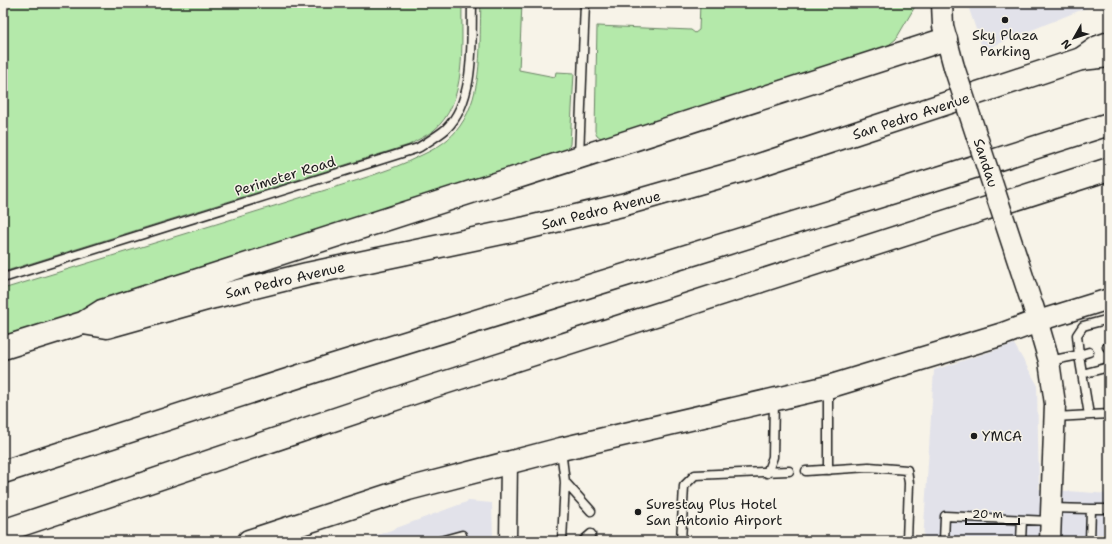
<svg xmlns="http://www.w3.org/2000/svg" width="1112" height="544" font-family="'Shantell Sans',sans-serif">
	<rect width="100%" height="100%" fill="#f7f3e8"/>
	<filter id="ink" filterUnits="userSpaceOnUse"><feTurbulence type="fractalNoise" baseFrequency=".025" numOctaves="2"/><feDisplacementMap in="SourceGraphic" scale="8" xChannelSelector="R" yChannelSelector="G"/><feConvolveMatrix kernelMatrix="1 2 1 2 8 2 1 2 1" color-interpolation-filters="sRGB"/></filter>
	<g filter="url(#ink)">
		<path fill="#e2e2ea" d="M967 3H1098L983 50Z
			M1014 344 1037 384 1039 489 1109 494V541H923L934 370Z
			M469 501 492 503 493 541H367V539Z"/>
		<path fill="#b4e9aa" stroke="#688263" d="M3 3H462C461 43 468 103 433 131 426 136 417 140 409 145L3 272Z
			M481 3H522L519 70 555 77 556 72 574 73 570 144 567 152 3 337V289C98 260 192 232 287 202 332 187 381 176 424 154 437 148 451 139 460 126 484 92 479 43 481 3Z
			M700 3H917L896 39 885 48 605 141 597 135 595 131 597 26 691 30 695 33 699 30Z"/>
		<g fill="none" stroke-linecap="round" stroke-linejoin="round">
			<defs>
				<path id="service" d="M579 156 585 3
					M3 278 418 148C427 142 438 136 446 129 476 100 471 41 472 3
					M1107 347 1109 346
					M1089 352 1079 355 1077 335 1083 326 1109 319
					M1049 361 1079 355 1089 415
					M1082 374 1109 367
					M1055 417 1109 414
					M561 450 565 482 562 541
					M828 470V389
					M806 471 869 467 907 470 909 483 907 541
					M767 473 773 457 774 401
					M565 482 591 511
					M1051 508 1091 509 1090 541
					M1091 509H1109
					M440 541 462 535 461 541
					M583 541 591 534
					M681 541 684 486 695 475 789 471
					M944 541 945 516 1050 521
					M1021 541 1022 520"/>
				<path id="minor" d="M508 541 509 462"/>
				<path id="tertiary" d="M942 3 943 26 954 67
					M1033 306 1049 361 1055 404 1050 541
					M1038 321 1109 299"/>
				<path id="secondary" d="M83 323 107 327 214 297 307 274 526 228 622 205 744 170 1081 59 1109 56
					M3 348 83 323 102 311 946 39
					M249 541 408 489 561 449 828 387 1003 334 1038 321"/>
				<path id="motorway" d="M1081 59 1098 47 1109 43
					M3 472 331 366 942 177 1109 124
					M3 531 422 390 1109 169"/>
			</defs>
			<use href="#service" stroke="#1c1c1c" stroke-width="11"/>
			<use href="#minor" stroke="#1c1c1c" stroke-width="19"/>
			<use href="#tertiary" stroke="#1c1c1c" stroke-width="23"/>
			<use href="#secondary" stroke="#1c1c1c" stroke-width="25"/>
			<use href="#motorway" stroke="#1c1c1c" stroke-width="25"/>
			<use href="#service" stroke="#f7f3e8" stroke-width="8"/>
			<use href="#minor" stroke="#f7f3e8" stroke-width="16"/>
			<use href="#tertiary" stroke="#f7f3e8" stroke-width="20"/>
			<use href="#secondary" stroke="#f7f3e8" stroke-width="22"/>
			<use href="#motorway" stroke="#f7f3e8" stroke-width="22"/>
			<defs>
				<path id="tertiary-bridge" d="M954 67 1031 301"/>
			</defs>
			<use href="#tertiary-bridge" stroke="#1c1c1c" stroke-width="23" stroke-linecap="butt"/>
			<use href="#tertiary-bridge" stroke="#f7f3e8" stroke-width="20"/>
		</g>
	</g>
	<g fill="#1c1c1c" stroke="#f7f3e8" stroke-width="1.5">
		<circle cx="1005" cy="20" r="4"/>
		<circle cx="974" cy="436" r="4"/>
		<circle cx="638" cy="512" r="4"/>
	</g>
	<g text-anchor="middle" stroke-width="3" stroke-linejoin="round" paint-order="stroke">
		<g font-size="14" fill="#1c1c1c" stroke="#f7f3e8" text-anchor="start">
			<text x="1005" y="40" text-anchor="middle">Sky Plaza<tspan x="1005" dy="16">Parking</tspan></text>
			<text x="982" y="441">YMCA</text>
			<text x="646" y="509">Surestay Plus Hotel<tspan x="646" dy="16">San Antonio Airport</tspan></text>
		</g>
		<g font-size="14" fill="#1c1c1c" stroke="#f7f3e8">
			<text transform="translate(911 116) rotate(-18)" y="5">San Pedro Avenue</text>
			<text transform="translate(986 163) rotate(72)" y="5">Sandau</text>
			<text transform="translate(285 176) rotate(-17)" y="5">Perimeter Road</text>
			<text transform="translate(601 210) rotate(-14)" y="5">San Pedro Avenue</text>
			<text transform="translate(285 280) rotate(-13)" y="5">San Pedro Avenue</text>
		</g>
	</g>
	<rect width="1112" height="544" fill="none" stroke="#f7f3e8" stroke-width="16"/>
	<rect x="8" y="8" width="1096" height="528" fill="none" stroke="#1c1c1c" stroke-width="1.5" filter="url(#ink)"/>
	<g transform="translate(1074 38) rotate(231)" stroke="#f7f3e8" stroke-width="3" paint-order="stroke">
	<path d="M0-3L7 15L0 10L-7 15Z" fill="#1c1c1c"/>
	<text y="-6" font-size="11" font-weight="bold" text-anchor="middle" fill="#1c1c1c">N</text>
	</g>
	<path d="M966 518v6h53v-6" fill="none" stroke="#1c1c1c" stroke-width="2"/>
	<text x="972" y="518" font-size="12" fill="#1c1c1c" stroke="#f7f3e8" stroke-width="3" paint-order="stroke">20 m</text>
</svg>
